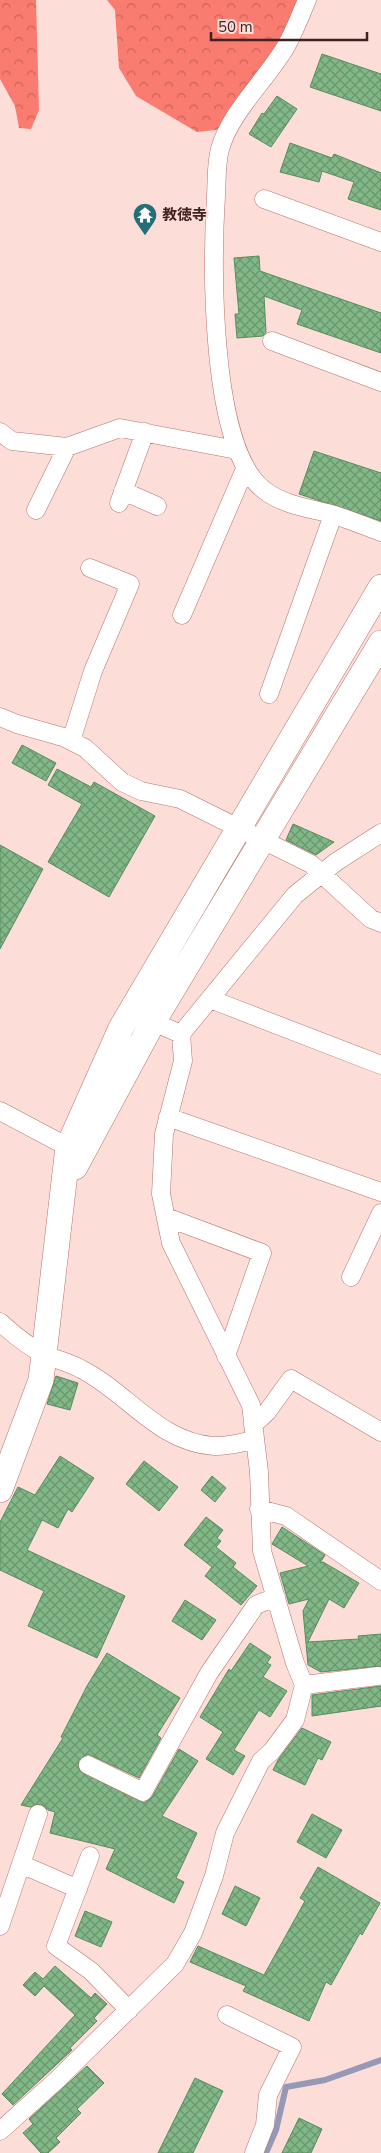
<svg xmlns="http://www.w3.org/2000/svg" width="381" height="2153" font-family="'Nunito Sans','Noto Sans JP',sans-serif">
	<defs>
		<pattern id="forest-crowns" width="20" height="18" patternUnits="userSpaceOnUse" patternTransform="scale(1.25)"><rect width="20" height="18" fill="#fa7b6f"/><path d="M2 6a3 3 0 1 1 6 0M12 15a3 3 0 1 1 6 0" fill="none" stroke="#cc645b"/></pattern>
		<pattern id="building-cross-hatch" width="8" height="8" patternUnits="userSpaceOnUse" patternTransform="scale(1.25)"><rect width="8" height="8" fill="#81b887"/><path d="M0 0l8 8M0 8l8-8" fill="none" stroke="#6b956e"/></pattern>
	</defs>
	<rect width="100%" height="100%" fill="#fdddd8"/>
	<path fill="url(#forest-crowns)" d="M0 0H36L39 110 31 129 19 128 15 106 0 79Z
		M107 0H305L294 30 223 129 197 132 136 96 119 68 115 10Z"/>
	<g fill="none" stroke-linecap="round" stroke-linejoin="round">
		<path stroke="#9599b5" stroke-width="6" d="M266 2153 276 2130 286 2087 325 2080 381 2060"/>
	</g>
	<path fill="url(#building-cross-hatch)" stroke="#588c5e" d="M322 54 381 74V111L310 87Z
		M277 96 297 109 271 147 249 134 262 113 264 114Z
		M290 143 332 158 334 154 381 173V210L348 199 354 182 322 171 319 182 280 172Z
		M259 256 260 271 381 313V353L297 324 302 310 264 296 266 332 263 336 237 338 235 314H239L234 258Z
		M314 451 381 473V521L299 494Z
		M22 745 56 763 46 781 12 763Z
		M57 769 91 787 94 782 155 816 109 897 48 862 82 804 48 785Z
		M293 824 334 842 316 855 286 840Z
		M0 845 43 869 0 949Z
		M56 1376 78 1383 70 1410 47 1404Z
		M60 1456 94 1478 72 1512 68 1509 58 1528 42 1520 27 1550 125 1596 97 1658 28 1626 44 1591 0 1570V1522L18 1487 35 1495Z
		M144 1461 178 1487 159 1511 126 1484Z
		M212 1476 226 1488 215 1502 201 1490Z
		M206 1517 223 1530 217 1538 221 1541 216 1547 236 1563 233 1567 257 1586 241 1605 205 1576 212 1567 184 1545Z
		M282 1527 325 1555 320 1563 323 1562 359 1583 344 1608 329 1599 308 1642 359 1639 358 1636 381 1634V1666L321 1672 308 1665 303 1611 309 1599 289 1604 280 1573 308 1566 272 1544Z
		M185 1600 216 1620 202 1640 172 1621Z
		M250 1643 271 1657 267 1663 271 1665 263 1677 287 1691 270 1717 259 1710 234 1750 245 1756 233 1775 206 1759 223 1732 200 1717 229 1669 231 1671Z
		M107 1653 180 1698 157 1735 161 1738 139 1778 88 1754 78 1761 80 1771 144 1803 152 1797 179 1749 198 1761 162 1816 197 1833 176 1878 184 1882 174 1903 106 1869 115 1849 50 1833 55 1812 48 1810 41 1804 30 1807 21 1805 63 1738 61 1737 87 1686Z
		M381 1686V1706L312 1716V1695Z
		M302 1728 331 1742 322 1760 318 1758 305 1785 273 1770 278 1760Z
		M312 1814 342 1830 326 1858 297 1842Z
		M318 1867 380 1903 362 1935 360 1933 331 1985 326 1982 309 2021 243 1991 246 1986 190 1962 198 1946 264 1975 305 1901 300 1898Z
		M235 1886 260 1898 246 1926 222 1914Z
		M85 1911 112 1922 101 1947 75 1936Z
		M55 1966 91 1998 95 1993 107 2004 94 2018 97 2021 70 2048 72 2050 13 2105 2 2094 75 2015 44 1986 35 1996 23 1985 35 1972 43 1979Z
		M87 2066 104 2083 77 2109 81 2113 56 2138 60 2142 48 2153H41L23 2133 33 2124 29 2119Z
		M195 2078 223 2091 193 2153H158Z
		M299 2118 322 2129 311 2153H282Z"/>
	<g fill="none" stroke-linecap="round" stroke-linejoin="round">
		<defs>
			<path id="street" d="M307 0C300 16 294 33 285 48 265 81 230 113 220 149 216 163 217 180 216 195 212 261 209 448 264 490 283 505 309 508 331 514 348 519 365 526 381 532
				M264 199 381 242
				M272 341 381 382
				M0 432 12 441 67 447 120 428 237 450
				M123 491 157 506
				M119 503 145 432
				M36 510 67 447
				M182 615 245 469
				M269 694 333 515
				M0 717 17 724 63 737 85 748 122 782 141 791 180 799 311 864 371 919 381 923
				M71 741 93 671 130 584 90 568
				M210 999 381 1065
				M181 1034 295 895 336 862 381 833
				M0 1111 68 1147
				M168 1117 381 1192
				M166 1217 262 1253 226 1356
				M351 1277 381 1213
				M0 1322C14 1335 28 1347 46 1355 58 1360 70 1363 81 1369 127 1392 159 1443 214 1446 227 1447 242 1442 255 1440
				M253 1425 267 1412 291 1379 381 1432
				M259 1509 286 1516 381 1581
				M304 1685 378 1676
				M88 1765 143 1792 209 1673 256 1605 276 1597
				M90 1856 56 1946 91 1971 129 2010
				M23 1865 78 1889
				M0 1926 38 1814
				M227 2015 292 2047 268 2095 265 2125 254 2153
				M0 2131 58 2079 175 1964 193 1933 214 1876 225 1833 261 1761 272 1751 295 1720 304 1685 295 1663 262 1551 259 1472 251 1405 171 1243 161 1194 164 1134 183 1061 181 1034 153 1022"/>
			<path id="secondary" d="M75 1167 153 1022 381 643
				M0 1490 41 1380 68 1147 121 1028 381 587"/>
		</defs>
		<use href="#street" stroke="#b9746b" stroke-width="19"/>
		<use href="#secondary" stroke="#b9746b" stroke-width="26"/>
		<use href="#street" stroke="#fff" stroke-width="18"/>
		<use href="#secondary" stroke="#fff" stroke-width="25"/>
	</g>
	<defs>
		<symbol id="temple-pin" viewBox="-11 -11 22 30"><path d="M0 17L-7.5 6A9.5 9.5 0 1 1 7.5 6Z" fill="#246e77" stroke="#fdddd8"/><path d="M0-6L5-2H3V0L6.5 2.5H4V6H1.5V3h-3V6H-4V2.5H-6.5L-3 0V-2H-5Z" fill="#fff"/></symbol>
	</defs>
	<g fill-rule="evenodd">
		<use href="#temple-pin" x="131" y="201" width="28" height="38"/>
	</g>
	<g text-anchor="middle" stroke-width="5" stroke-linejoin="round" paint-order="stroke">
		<g font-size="15" font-weight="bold" fill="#402320" stroke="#fdddd8" text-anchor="start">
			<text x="162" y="220">教徳寺</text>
		</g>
	</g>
	<path d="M211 32v8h156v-8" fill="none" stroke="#402320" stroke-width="2.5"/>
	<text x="218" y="32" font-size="15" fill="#402320" stroke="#fdddd8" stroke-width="4" paint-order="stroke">50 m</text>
</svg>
